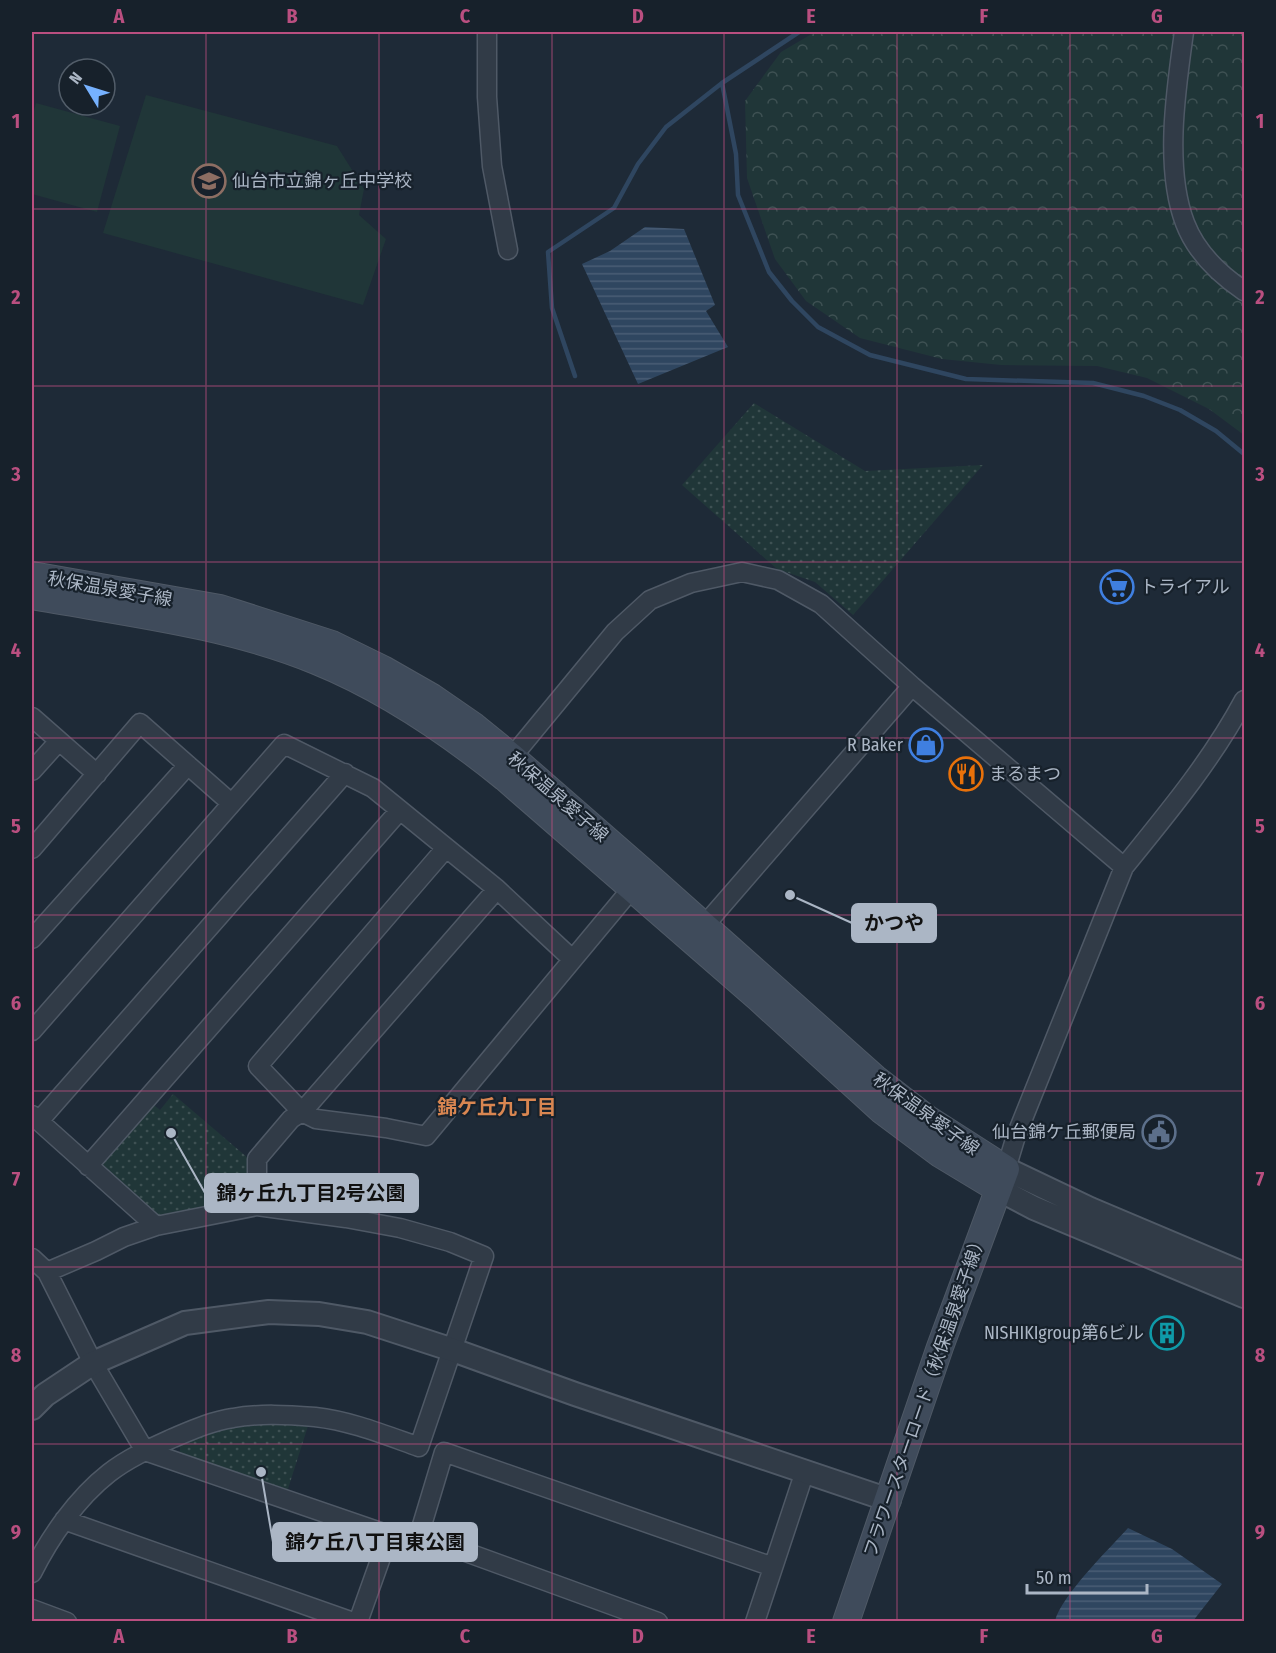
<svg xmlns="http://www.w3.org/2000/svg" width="1276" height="1653" font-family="'Fira Sans Condensed','Noto Sans JP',sans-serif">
	<defs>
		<pattern id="grass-dots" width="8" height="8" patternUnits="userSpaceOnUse" patternTransform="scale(1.5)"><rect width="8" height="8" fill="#203638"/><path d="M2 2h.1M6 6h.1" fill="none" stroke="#3e5153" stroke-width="1.8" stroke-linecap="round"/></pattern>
		<pattern id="forest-crowns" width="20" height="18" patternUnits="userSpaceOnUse" patternTransform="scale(1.5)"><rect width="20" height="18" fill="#203638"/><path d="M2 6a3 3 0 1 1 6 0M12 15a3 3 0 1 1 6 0" fill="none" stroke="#3e5153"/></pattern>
		<pattern id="water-rules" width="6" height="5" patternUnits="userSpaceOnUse" patternTransform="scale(1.5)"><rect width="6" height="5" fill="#2f4660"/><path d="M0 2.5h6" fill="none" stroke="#4a5e75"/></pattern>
	</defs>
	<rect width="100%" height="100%" fill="#1e2a37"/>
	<path fill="url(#grass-dots)" d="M754 403 865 471 983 465 853 615 815 582 777 569 682 485Z
		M173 1094 248 1158V1195L238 1205 170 1217 153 1214 103 1167 102 1156 150 1102 160 1110Z
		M278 1424 308 1426 287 1492 180 1455V1443L208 1431 238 1426Z"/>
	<path fill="url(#forest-crowns)" d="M815 32H1244V435L1209 409 1147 378 1097 366 1001 365 942 359 860 338 806 301 775 259 747 178 745 101 781 52Z"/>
	<path fill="#203638" d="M146 95 337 146 364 189 359 215 386 239 363 305 103 233Z
		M36 103 120 126 97 212 32 194V118Z"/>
	<path fill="url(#water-rules)" d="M645 227 684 229 715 305 706 311 728 347 638 384 582 264 610 251Z
		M1128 1528 1172 1549 1222 1584 1193 1621H1055C1061 1596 1109 1549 1128 1528Z"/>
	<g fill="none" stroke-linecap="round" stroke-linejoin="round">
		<path stroke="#2f4660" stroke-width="4.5" d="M799 32 722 83 736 154 738 195 769 272 792 301 818 327 870 355 966 379 1093 383 1144 396 1180 410 1216 431 1244 454
			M575 376 552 308 548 252 614 208 638 164 666 127 722 83"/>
		<defs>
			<path id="minor" d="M487 32V97L492 166 508 250
				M1184 32C1176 89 1164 168 1185 223 1196 252 1219 274 1244 291
				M32 717 97 774
				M512 757 615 632 650 600 691 583 742 572 778 580 821 604 912 686 1124 867 1016 1136 1006 1169
				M32 771 59 741
				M446 848 258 1066 302 1112 316 1119 386 1128 426 1136 638 881
				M32 849 140 723 231 803
				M1124 867C1167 814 1212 760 1244 700
				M704 926 912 686
				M32 939 188 765
				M32 1031 284 744 373 788 497 889 572 959
				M32 1115 156 1226
				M39 1121 345 773
				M88 1166 400 810
				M257 1206V1159L291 1119 302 1112 497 889
				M32 1258 47 1272 93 1363 145 1451 389 1535 358 1622
				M64 1520 353 1622
				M32 1573C50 1537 77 1498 109 1473 128 1458 151 1448 173 1438 192 1430 212 1421 233 1418 259 1413 289 1415 315 1417 351 1421 385 1435 419 1447L484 1256 450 1242 400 1228 346 1218 257 1206 156 1226 124 1237 96 1251 47 1272
				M32 1609 67 1622
				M658 1622 419 1535 444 1452 773 1567
				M755 1622 805 1471"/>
			<path id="tertiary" d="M1006 1169 1090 1209 1244 1274
				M998 1189 1034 1208 1244 1296
				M32 1408 45 1395 93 1363 185 1323 269 1312 319 1314 367 1322 453 1350 575 1394 889 1500"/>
			<path id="secondary" d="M32 575 220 608 332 644 383 669 432 697 474 726 512 757 645 873 875 1078 928 1119 1006 1169 940 1347 846 1622
				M32 596C126 613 226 624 316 661 385 689 447 731 505 778L758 998 881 1110 940 1154 998 1189"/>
		</defs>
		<use href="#minor" stroke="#4f5966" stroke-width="21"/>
		<use href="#tertiary" stroke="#4f5966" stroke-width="26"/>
		<use href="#secondary" stroke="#4f5966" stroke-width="28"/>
		<use href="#minor" stroke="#313b47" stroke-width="18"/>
		<use href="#tertiary" stroke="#313b47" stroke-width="22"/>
		<use href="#secondary" stroke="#3f4b5b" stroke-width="26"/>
	</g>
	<path fill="none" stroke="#ba4f80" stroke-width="1.5" stroke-opacity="0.55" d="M206 32V1622M379 32V1622M552 32V1622M724 32V1622M897 32V1622M1070 32V1622M32 209H1244M32 386H1244M32 562H1244M32 738H1244M32 915H1244M32 1091H1244M32 1267H1244M32 1444H1244"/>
	<defs>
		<symbol id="school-ring" viewBox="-11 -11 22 22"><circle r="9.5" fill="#17212b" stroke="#8d6e63" stroke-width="1.5"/><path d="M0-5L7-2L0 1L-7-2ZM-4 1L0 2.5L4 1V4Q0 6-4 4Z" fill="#8d6e63"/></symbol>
		<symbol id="supermarket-ring" viewBox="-11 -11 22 22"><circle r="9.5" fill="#17212b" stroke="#3f7fe0" stroke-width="1.5"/><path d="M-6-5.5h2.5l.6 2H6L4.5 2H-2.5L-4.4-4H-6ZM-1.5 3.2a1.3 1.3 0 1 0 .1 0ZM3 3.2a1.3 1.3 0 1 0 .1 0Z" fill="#3f7fe0"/></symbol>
		<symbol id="shop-ring" viewBox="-11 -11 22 22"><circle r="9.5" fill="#17212b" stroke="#3f7fe0" stroke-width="1.5"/><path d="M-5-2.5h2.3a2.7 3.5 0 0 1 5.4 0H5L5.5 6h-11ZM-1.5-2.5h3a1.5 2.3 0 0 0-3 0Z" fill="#3f7fe0"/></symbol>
		<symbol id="restaurant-ring" viewBox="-11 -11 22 22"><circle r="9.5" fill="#17212b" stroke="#e8710a" stroke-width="1.5"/><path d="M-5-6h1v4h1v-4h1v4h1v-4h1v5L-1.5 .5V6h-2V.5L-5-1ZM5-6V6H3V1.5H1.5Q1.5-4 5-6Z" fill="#e8710a"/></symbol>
		<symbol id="civic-ring" viewBox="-11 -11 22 22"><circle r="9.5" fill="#17212b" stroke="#5c6f8a" stroke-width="1.5"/><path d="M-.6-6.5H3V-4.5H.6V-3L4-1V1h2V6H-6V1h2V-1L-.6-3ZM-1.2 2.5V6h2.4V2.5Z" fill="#5c6f8a"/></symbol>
		<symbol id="building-ring" viewBox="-11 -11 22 22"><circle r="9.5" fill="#17212b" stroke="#0f9aa8" stroke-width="1.5"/><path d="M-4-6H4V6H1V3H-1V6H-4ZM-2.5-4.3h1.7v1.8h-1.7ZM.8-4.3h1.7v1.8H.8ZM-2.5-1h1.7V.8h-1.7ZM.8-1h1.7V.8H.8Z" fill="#0f9aa8"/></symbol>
	</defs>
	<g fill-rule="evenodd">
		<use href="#school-ring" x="190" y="162" width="38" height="38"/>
		<use href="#supermarket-ring" x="1098" y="568" width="38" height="38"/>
		<use href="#shop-ring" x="907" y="726" width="38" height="38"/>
		<use href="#restaurant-ring" x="947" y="755" width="38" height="38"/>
		<use href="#civic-ring" x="1140" y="1113" width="38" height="38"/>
		<use href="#building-ring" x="1148" y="1314" width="38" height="38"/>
	</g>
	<g text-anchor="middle" stroke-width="4.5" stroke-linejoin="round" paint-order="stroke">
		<g font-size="18" fill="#abb6c5" stroke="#17212b" text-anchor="start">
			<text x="232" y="187">仙台市立錦ヶ丘中学校</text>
			<text x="1140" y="593">トライアル</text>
			<text x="903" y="751" text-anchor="end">R Baker</text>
			<text x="989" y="780">まるまつ</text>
			<text x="1136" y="1138" text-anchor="end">仙台錦ケ丘郵便局</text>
			<text x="1144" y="1339" text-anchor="end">NISHIKIgroup第6ビル</text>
		</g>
		<g font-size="18" fill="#abb6c5" stroke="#17212b">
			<text transform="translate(110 589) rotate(10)" y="6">秋保温泉愛子線</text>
			<text transform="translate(558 797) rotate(41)" y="6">秋保温泉愛子線</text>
			<text transform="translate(926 1114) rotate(36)" y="6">秋保温泉愛子線</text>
			<text transform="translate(925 1395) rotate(-71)" y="6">フラワースターロード（秋保温泉愛子線）</text>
		</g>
		<g font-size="20" font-weight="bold" fill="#d98651" stroke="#17212b">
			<text x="497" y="1114">錦ケ丘九丁目</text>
		</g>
	</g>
	<path fill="none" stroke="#abb6c5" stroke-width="2" d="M790 895L852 923M171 1133L205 1193M261 1472L273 1542"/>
	<g fill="#abb6c5" stroke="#17212b" stroke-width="2">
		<circle cx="790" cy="895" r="6"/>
		<circle cx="171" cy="1133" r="6"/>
		<circle cx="261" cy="1472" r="6"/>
	</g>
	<g fill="#abb6c5" stroke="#abb6c5" stroke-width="2">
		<rect x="852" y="904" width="84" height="38" rx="6"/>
		<rect x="205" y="1174" width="213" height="38" rx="6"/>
		<rect x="273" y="1523" width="204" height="38" rx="6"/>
	</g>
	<g font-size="20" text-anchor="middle" font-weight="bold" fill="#111">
		<text x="894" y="930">かつや</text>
		<text x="311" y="1200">錦ヶ丘九丁目2号公園</text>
		<text x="375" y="1549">錦ケ丘八丁目東公園</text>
	</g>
	<rect width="1276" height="1653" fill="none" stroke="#17212b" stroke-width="66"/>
	<g transform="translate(87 87) rotate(308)"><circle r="28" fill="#17212b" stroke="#525d69" stroke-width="1.5"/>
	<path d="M0-4.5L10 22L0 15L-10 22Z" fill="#76b1fe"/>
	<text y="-9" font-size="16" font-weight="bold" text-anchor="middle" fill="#abb6c5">N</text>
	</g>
	<path d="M1027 1584v9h120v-9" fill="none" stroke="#abb6c5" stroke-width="3"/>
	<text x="1036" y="1584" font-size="18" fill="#abb6c5" stroke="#17212b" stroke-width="4.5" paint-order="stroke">50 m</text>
	<rect x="33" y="33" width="1210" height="1587" fill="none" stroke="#ba4f80" stroke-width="2"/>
	<g font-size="20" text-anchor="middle" font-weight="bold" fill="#ba4f80">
		<text x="119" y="23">A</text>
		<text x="292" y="23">B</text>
		<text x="465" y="23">C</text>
		<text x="638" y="23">D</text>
		<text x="811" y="23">E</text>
		<text x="984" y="23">F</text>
		<text x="1157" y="23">G</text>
		<text x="16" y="128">1</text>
		<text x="1260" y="128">1</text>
		<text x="16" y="304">2</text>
		<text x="1260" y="304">2</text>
		<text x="16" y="481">3</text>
		<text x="1260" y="481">3</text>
		<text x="16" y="657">4</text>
		<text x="1260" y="657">4</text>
		<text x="16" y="833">5</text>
		<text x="1260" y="833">5</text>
		<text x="16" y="1010">6</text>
		<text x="1260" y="1010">6</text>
		<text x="16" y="1186">7</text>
		<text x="1260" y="1186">7</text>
		<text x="16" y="1362">8</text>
		<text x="1260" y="1362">8</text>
		<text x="16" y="1539">9</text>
		<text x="1260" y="1539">9</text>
		<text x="119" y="1643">A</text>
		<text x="292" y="1643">B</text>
		<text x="465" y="1643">C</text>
		<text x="638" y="1643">D</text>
		<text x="811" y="1643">E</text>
		<text x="984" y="1643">F</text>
		<text x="1157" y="1643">G</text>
	</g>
</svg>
